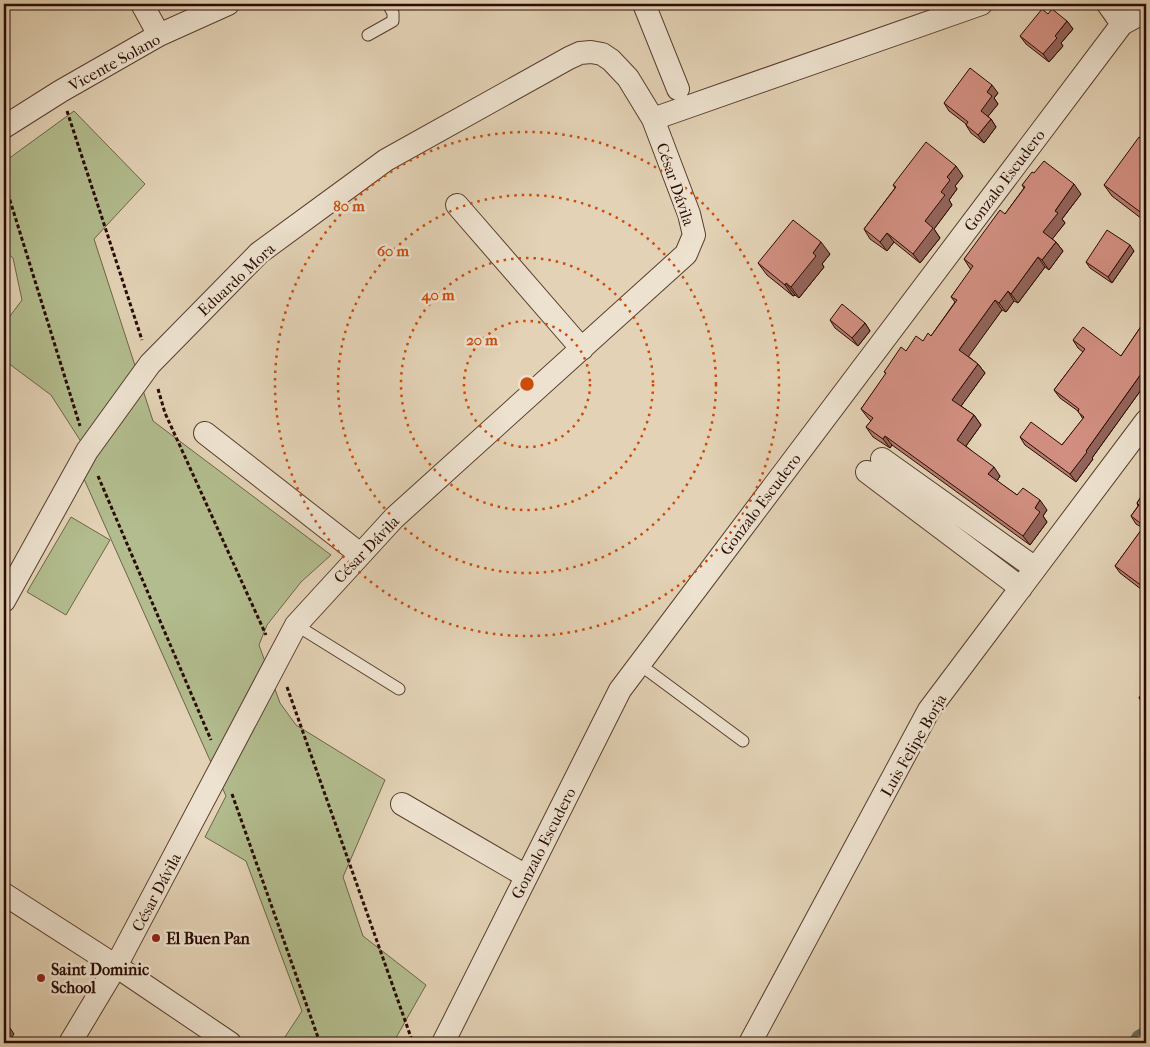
<svg xmlns="http://www.w3.org/2000/svg" width="1150" height="1047" font-family="'IM FELL French Canon',serif">
	<rect width="100%" height="100%" fill="#e3d2b5"/>
	<filter id="stains"><feTurbulence type="fractalNoise" baseFrequency=".004" numOctaves="4"/><feColorMatrix values="0 0 0 0 .2 0 0 0 0 .09 0 0 0 0 .02 0 0 0 .5 -.17"/></filter>
	<radialGradient id="worn" r=".72"><stop offset=".6" stop-color="#630" stop-opacity="0"/><stop offset="1" stop-color="#630" stop-opacity=".3"/></radialGradient>
	<path fill="#b2bc8e" stroke="#6e6448" d="M74 111 145 184 94 239 153 421 331 555 301 582 267 625 259 645 280 703 296 725 385 780 343 877 363 936 426 985 393 1043H281L302 1011 246 861 205 837 226 796 84 479 87 451 51 395 4 360V324L22 300 13 258 4 251V162Z
		M71 517 110 540 66 615 27 592Z"/>
	<g fill="none" stroke-linecap="round" stroke-linejoin="round">
		<path stroke="#6a7368" stroke-width="6" d="M1130 1043 1136 1034 1146 1028"/>
		<defs>
			<path id="service" d="M368 35 393 21V13L388 4
				M296 625 399 689
				M639 664 743 741"/>
			<path id="minor" d="M142 4 159 35
				M644 4 678 89
				M1108 4 1122 24
				M653 119 981 4
				M4 127 61 91 159 35 228 4
				M457 205 582 349
				M205 433 360 554
				M882 459 1035 568
				M867 472 1021 588
				M4 601 87 451 150 364 259 253 386 160 569 58 580 53 591 52 602 54 611 60 628 78 653 119 689 214 694 235 686 254 394 518 296 625 116 966 70 1043
				M402 804 526 876
				M4 894 116 966 230 1043
				M443 1043 620 690 1122 24 1146 11
				M750 1043 929 710 1146 421"/>
		</defs>
		<use href="#service" stroke="#583d2f" stroke-width="13"/>
		<use href="#minor" stroke="#583d2f" stroke-width="24"/>
		<path stroke="#2a0b02" stroke-width="3" stroke-dasharray="4 2.5" stroke-linecap="butt" d="M67 111 142 340
			M4 181 80 426
			M158 389 165 413 266 635
			M98 476 211 740
			M287 687 413 1043
			M232 794 320 1043"/>
		<use href="#service" stroke="#ede2cf" stroke-width="11"/>
		<use href="#minor" stroke="#ede2cf" stroke-width="22"/>
	</g>
	<path fill="#b57b6f" stroke="#2a0b02" d="M1048 14 1067 21 1073 29 1061 43 1063 46 1049 62 1026 44 1020 36Z
		M998 93 994 98 998 104 988 116 991 119 996 127 984 143 971 133 966 125V124L949 111 944 103Z
		M1146 142V222L1112 196 1104 185Z
		M1034 173 1081 194 1062 219 1065 223 1052 239 1056 242 1063 251 1049 270 1045 267 1018 303 1014 301 1006 312 1002 310 968 356 978 364 985 373 961 406 974 415 981 425 966 446 1000 476 997 481 1017 495 1047 510 1043 516 1047 522 1030 545 892 445 890 448 873 437 866 427 871 421 868 418 861 409 886 374 884 372 906 351 931 336 955 302 951 297 971 270 964 259 1005 214 1024 188 1022 185Z
		M963 176 955 186 957 189 949 200 952 205 934 229 940 238 920 263 894 242 887 251 870 239 864 229 895 188 893 185Z
		M1134 251 1112 283 1090 268 1086 262Z
		M830 254 822 264 824 267 799 298 795 295 793 296 767 275 758 263Z
		M1146 319V383L1092 458 1093 459 1076 482 1025 445 1020 437 1062 445 1083 419 1078 411 1060 398 1054 390 1083 352 1078 348 1073 340 1121 356Z
		M830 320 865 323 870 331 858 346 835 328Z
		M1146 489V593L1120 573 1115 566 1143 528 1136 524 1131 516 1138 506 1137 503Z
		M1146 687V707L1139 698Z"/>
	<path fill="#93645a" stroke="#2a0b02" d="M1067 21 1073 29 1061 43 1063 46 1049 62 1043 54 1055 36Z
		M992 85 998 93 994 98 998 104 986 119 981 111 987 92Z
		M991 119 996 127 984 143 978 135Z
		M956 166 963 176 955 186 957 189 949 200 952 205 934 229 940 238 920 263 913 254 925 221 941 192 947 177Z
		M1074 184 1081 194 1062 219 1065 223 1050 242 1043 232 1055 211Z
		M1146 210V219L1143 214Z
		M887 233 894 242 887 251 880 242Z
		M821 242 830 254 822 264 824 267 799 298 791 287 813 253Z
		M1056 242 1063 251 1049 270 1042 260Z
		M1130 245 1134 251 1112 283 1108 277Z
		M1038 257 1045 267 1018 303 1011 294Z
		M786 283 795 295 793 296 785 285Z
		M1008 291 1014 301 1006 312 999 303Z
		M995 300 1002 310 966 360 959 350Z
		M865 323 870 331 858 346 852 338Z
		M978 364 985 373 959 409 952 400Z
		M1146 367V383L1092 458 1093 459 1076 482 1070 474 1086 451Z
		M974 415 981 425 963 450 957 440Z
		M885 436 892 445 890 448 883 439Z
		M994 467 1000 476 995 484 988 474Z
		M1040 500 1047 510 1043 516 1047 522 1030 545 1023 536 1035 508Z
		M6 1022 14 1034 8 1043H4V1026Z"/>
	<path fill="#d28f81" stroke="#2a0b02" d="M1042 9 1048 14 1052 9 1067 21 1055 36 1057 38 1043 54 1020 36Z
		M970 68 992 85 987 92 992 96 981 111 991 119 978 135 966 125 968 122 944 103Z
		M1139 137 1146 142V210L1143 214 1104 185Z
		M926 142 956 166 947 177 950 180 941 192 945 195 925 221 933 228 913 254 887 233 880 242 864 229 896 187 893 185Z
		M1044 161 1074 184 1055 211 1058 213 1043 232 1056 242 1042 260 1038 257 1011 294 1008 291 999 303 995 300 959 350 978 364 952 400 974 415 957 440 994 467 988 474 1017 495 1023 488 1040 500 1035 508 1040 512 1023 536 885 436 883 439 866 427 873 418 861 409 886 373 884 372 901 347 906 351 916 336 923 341 928 333 931 336 957 300 951 297 973 266 964 259 1000 210 1005 214 1025 187 1022 185 1032 172 1034 173Z
		M793 220 821 242 813 253 816 256 791 287 786 283 785 285 758 263Z
		M1107 230 1130 245 1108 277 1086 262Z
		M842 304 865 323 852 338 830 320Z
		M1146 319V367L1086 451 1087 452 1070 474 1020 437 1031 422 1062 445 1084 417 1078 412 1079 409 1054 390 1085 349 1073 340 1083 327 1121 356Z
		M1146 489V589L1115 566 1144 526 1131 516 1139 505 1137 503Z
		M1146 687V703L1139 698Z"/>
	<g fill="none" stroke="#cc4d0a" stroke-width="2.5" stroke-dasharray="2.5 5">
		<circle cx="527" cy="384" r="63"/>
		<circle cx="527" cy="384" r="126"/>
		<circle cx="527" cy="384" r="189"/>
		<circle cx="527" cy="384" r="252"/>
	</g>
	<g fill="#8f2418" stroke="#ede2cf" stroke-width="2">
		<circle cx="156" cy="938" r="5"/>
		<circle cx="41" cy="978" r="5"/>
	</g>
	<g text-anchor="middle" stroke-width="5" stroke-linejoin="round" paint-order="stroke">
		<g font-size="16" fill="#2a0b02" stroke="#ede2cf">
			<text transform="translate(114 62) rotate(-29)" y="6">Vicente Solano</text>
			<text transform="translate(1004 180) rotate(-53)" y="6">Gonzalo Escudero</text>
			<text transform="translate(676 184) rotate(71)" y="6">César Dávila</text>
			<text transform="translate(236 279) rotate(-43)" y="6">Eduardo Mora</text>
			<text transform="translate(760 504) rotate(-53)" y="6">Gonzalo Escudero</text>
			<text transform="translate(366 549) rotate(-46)" y="6">César Dávila</text>
			<text transform="translate(913 745) rotate(-60)" y="6">Luis Felipe Borja</text>
			<text transform="translate(543 843) rotate(-63)" y="6">Gonzalo Escudero</text>
			<text transform="translate(156 892) rotate(-62)" y="6">César Dávila</text>
		</g>
		<g font-size="16" font-weight="bold" fill="#2a0b02" stroke="#ede2cf" text-anchor="start">
			<text x="166" y="944">El Buen Pan</text>
			<text x="51" y="975">Saint Dominic<tspan x="51" dy="18">School</tspan></text>
		</g>
	</g>
	<circle cx="527" cy="384" r="8" fill="#cc4d0a" stroke="#ede2cf" stroke-width="2.5"/>
	<g font-size="15" text-anchor="middle" font-weight="bold" fill="#cc4d0a" stroke="#ede2cf" stroke-width="5" stroke-linejoin="round" paint-order="stroke">
		<text x="349" y="211">80 m</text>
		<text x="393" y="256">60 m</text>
		<text x="438" y="300">40 m</text>
		<text x="482" y="345">20 m</text>
	</g>
	<rect width="1150" height="1047" fill="none" stroke="#e3d2b5" stroke-width="20"/>
	<rect x="5" y="5" width="1140" height="1037" fill="none" stroke="#2a0b02" stroke-width="2.5"/>
	<rect x="10" y="10" width="1130" height="1027" fill="none" stroke="#2a0b02"/>
	<rect width="100%" height="100%" filter="url(#stains)"/>
	<rect width="100%" height="100%" fill="url(#worn)"/>
</svg>
